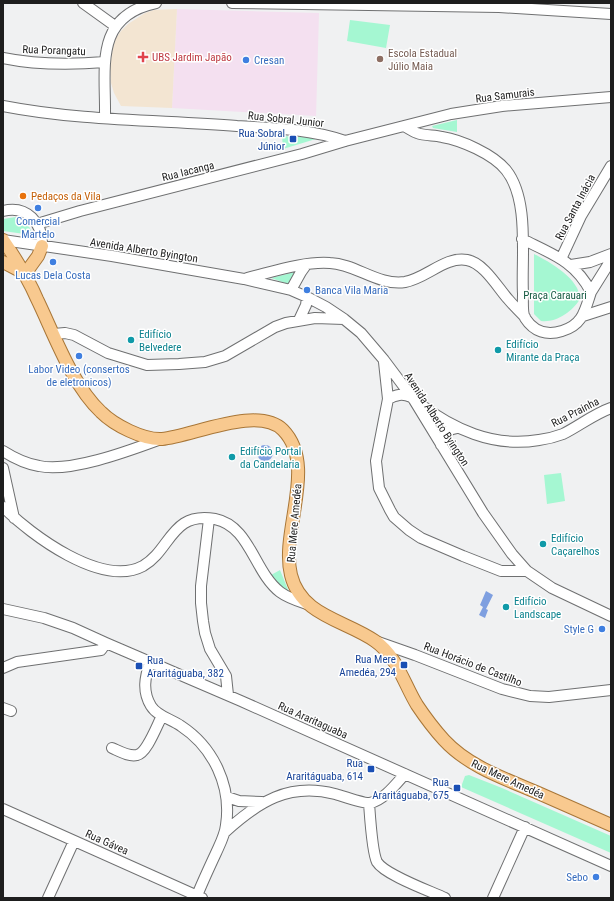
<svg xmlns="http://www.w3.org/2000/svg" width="614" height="901" font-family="'Roboto Condensed',sans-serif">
	<rect width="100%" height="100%" fill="#f0f1f2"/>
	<path fill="#f4e0f0" d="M177 9 319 13 316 116 172 108Z"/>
	<path fill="#f3e5d2" d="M177 9 172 108 121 106 114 93 111 83 110 66 113 47 116 38 121 31 128 24 145 13 154 10Z"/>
	<path fill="#a5f7d2" d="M350 20 390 25 386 48 347 41Z
		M457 120V132L433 128 432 126Z
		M282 136 319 138 283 149Z
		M16 217C26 220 30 225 32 235L3 231V219Z
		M534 254C550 262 580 279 580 299 572 312 556 323 541 321L534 314Z
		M295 272 288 284 271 278Z
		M561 473 565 501 547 504 544 475Z
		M280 570 289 592 281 590 271 575Z
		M469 775 502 788 611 836V853L461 787 465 776Z"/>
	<path fill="#7e9fe0" d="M257 453a8 8 0 1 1 16 0a8 8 0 1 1-16 0Z
		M486 591 493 595 486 609 488 610 485 618 479 615 483 607 480 605Z"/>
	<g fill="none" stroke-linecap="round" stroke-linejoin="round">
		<defs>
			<path id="minor" d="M83 3 115 26
				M232 3 499 7 611 14
				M3 58C37 65 70 65 105 62
				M3 106C80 121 159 120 237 126 274 128 310 129 345 141
				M105 118C106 69 93 16 156 3
				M404 126C408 128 413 132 417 133 425 136 434 135 442 137 461 140 493 154 506 170 530 200 521 258 523 294 523 301 522 313 525 318 534 332 547 336 562 331 583 325 585 310 591 292 575 261 552 254 522 239
				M3 211C27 205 43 223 42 246
				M37 224 80 211 302 154 345 141 451 114 502 106 611 97
				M3 240 112 256 244 279 291 290 307 297 326 307 344 319 361 333 384 360 414 400 483 513 512 554 527 571 552 588 611 616
				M561 259 581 216 611 166
				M571 265 590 262 611 254
				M247 278C272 272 304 261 330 263 356 264 378 286 405 282 427 278 445 256 467 260 484 263 498 288 508 299 513 305 519 311 525 317
				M291 290 301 272 306 265
				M591 292 611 260
				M583 316 611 307
				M299 320 306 305 307 297
				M54 334 65 333 74 335 108 353 147 365 179 364 205 362 225 356 275 327 286 323 315 318 344 319
				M384 362 388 399 376 461 379 488 390 510 394 517 409 530 421 538 463 556 501 571H527
				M388 399C396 395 402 393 411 397
				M417 402C453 429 493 448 539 440 547 439 555 437 563 434 579 426 594 414 611 408
				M441 445C444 436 446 429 457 428
				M3 451C14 458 27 464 39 466 71 473 131 450 161 439
				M3 468 14 518
				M3 507C31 535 102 588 143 566 171 550 171 511 215 519 250 526 254 572 280 592 288 598 298 601 307 604
				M209 519 201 586V603L203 621 205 633 210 649 226 676 228 695
				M3 609 44 618 73 628 106 643 241 701 611 866
				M378 642 415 655 502 689 530 696 549 697 611 690
				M150 662C145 677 142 691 151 706 157 716 171 719 181 726 213 747 232 786 226 825 225 835 220 844 216 853 209 868 202 883 196 898
				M3 668 17 662 101 650 106 643
				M3 708 11 711
				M112 748C119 751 129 757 137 755 147 753 157 725 162 716
				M227 797 239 801 262 802
				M369 803C370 816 372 852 377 862 385 875 430 891 445 898
				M3 809 202 898
				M225 832C258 802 289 782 335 794 342 796 365 804 370 803 384 800 396 784 405 774
				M48 898 74 841
				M493 898 525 827"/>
			<path id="major" d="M3 240C16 259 28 278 37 299 54 334 72 385 101 412 114 425 143 440 162 439 193 436 258 405 283 430 318 466 280 531 291 575 301 616 345 620 375 641 397 656 404 684 417 705 425 717 434 729 444 740 468 766 503 778 536 792 561 803 586 814 611 825
				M3 262 24 273
				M25 274 38 256 42 246"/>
		</defs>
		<use href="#minor" stroke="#6f7071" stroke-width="12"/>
		<use href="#major" stroke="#a87637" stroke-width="14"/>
		<use href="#minor" stroke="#fff" stroke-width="10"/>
		<use href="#major" stroke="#f8c98f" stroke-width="12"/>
	</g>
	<path fill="#e0444e" stroke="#fff" stroke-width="1.5" d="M141 51h4v4h4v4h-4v4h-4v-4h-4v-4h4z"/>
	<circle fill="#8d6e63" stroke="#fff" stroke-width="1.5" cx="380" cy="59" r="4"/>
	<g fill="#3f7fe0" stroke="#fff" stroke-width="1.5">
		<circle cx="246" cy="60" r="4"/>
		<circle cx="38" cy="208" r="4"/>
		<circle cx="53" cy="262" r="4"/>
		<circle cx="307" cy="290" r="4"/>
		<circle cx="79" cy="356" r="4"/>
		<circle cx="602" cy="629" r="4"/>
		<circle cx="596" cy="877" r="4"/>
	</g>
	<g fill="#1a4fb4" stroke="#fff" stroke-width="1.5">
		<rect x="289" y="135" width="8" height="8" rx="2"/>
		<rect x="400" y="661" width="8" height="8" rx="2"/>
		<rect x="135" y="662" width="8" height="8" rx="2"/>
		<rect x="367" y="765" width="8" height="8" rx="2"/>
		<rect x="453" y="784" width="8" height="8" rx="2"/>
	</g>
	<circle fill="#e8710a" stroke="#fff" stroke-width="1.5" cx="23" cy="196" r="4"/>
	<g fill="#0f9aa8" stroke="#fff" stroke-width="1.5">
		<circle cx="131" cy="340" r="4"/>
		<circle cx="498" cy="350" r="4"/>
		<circle cx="232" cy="457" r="4"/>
		<circle cx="543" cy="544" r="4"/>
		<circle cx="506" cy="607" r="4"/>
	</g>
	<g text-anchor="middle" stroke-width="3" stroke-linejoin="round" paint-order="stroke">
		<g font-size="11" fill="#1e1e1e" stroke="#fff">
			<text transform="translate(54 50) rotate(2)" y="4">Rua Porangatu</text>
			<text transform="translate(505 95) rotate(-7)" y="4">Rua Samurais</text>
			<text transform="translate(286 119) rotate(6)" y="4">Rua Sobral Junior</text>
			<text transform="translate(188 171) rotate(-14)" y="4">Rua Iacanga</text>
			<text transform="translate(575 207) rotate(-62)" y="4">Rua Santa Inácia</text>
			<text transform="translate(144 250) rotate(9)" y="4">Avenida Alberto Byington</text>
			<text transform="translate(575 412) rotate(-27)" y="4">Rua Prainha</text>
			<text transform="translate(437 419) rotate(57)" y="4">Avenida Alberto Byington</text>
			<text transform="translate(294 523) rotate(-85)" y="4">Rua Mere Amedéa</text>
			<text transform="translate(473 664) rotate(21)" y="4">Rua Horácio de Castilho</text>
			<text transform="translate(313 720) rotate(24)" y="4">Rua Araritaguaba</text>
			<text transform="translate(508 779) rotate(25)" y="4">Rua Mere Amedéa</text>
			<text transform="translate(107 842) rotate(24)" y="4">Rua Gávea</text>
		</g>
		<g font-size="11" fill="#785e54" stroke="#fff" text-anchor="start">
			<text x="388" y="57">Escola Estadual<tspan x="388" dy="13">Júlio Maia</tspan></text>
		</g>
		<g font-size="11" fill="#be3a42" stroke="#fff" text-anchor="start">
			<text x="152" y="61">UBS Jardim Japão</text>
		</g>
		<g font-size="11" fill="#366cbe" stroke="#fff">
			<text x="254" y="64" text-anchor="start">Cresan</text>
			<text x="38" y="225">Comercial<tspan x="38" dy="13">Martelo</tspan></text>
			<text x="53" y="279">Lucas Dela Costa</text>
			<text x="315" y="294" text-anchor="start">Banca Vila Maria</text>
			<text x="79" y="373">Labor Video (consertos<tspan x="79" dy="13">de eletronicos)</tspan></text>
			<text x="594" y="633" text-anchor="end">Style G</text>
			<text x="588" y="881" text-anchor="end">Sebo</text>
		</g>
		<g font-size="11" fill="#164399" stroke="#fff" text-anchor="end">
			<text x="285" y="137">Rua Sobral<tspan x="285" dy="13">Júnior</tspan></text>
			<text x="396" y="663">Rua Mere<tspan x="396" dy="13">Amedéa, 294</tspan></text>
			<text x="147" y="664" text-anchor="start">Rua<tspan x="147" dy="13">Araritáguaba, 382</tspan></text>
			<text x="363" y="767">Rua<tspan x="363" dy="13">Araritáguaba, 614</tspan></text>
			<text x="449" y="786">Rua<tspan x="449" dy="13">Araritáguaba, 675</tspan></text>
		</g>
		<g font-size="11" fill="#c56008" stroke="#fff" text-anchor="start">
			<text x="31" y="200">Pedaços da Vila</text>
		</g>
		<g font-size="11" fill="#145a41" stroke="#fff">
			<text x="555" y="299">Praça Carauari</text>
		</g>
		<g font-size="11" fill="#0d838f" stroke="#fff" text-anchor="start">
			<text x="139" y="338">Edifício<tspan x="139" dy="13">Belvedere</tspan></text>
			<text x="506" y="348">Edifício<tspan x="506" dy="13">Mirante da Praça</tspan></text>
			<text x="240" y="455">Edifício Portal<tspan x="240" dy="13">da Candelaria</tspan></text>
			<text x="551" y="542">Edifício<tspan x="551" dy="13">Caçarelhos</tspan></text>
			<text x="514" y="605">Edifício<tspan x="514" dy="13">Landscape</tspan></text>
		</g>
	</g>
	<rect width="614" height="901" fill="none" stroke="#1e1e1e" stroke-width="8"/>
</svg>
